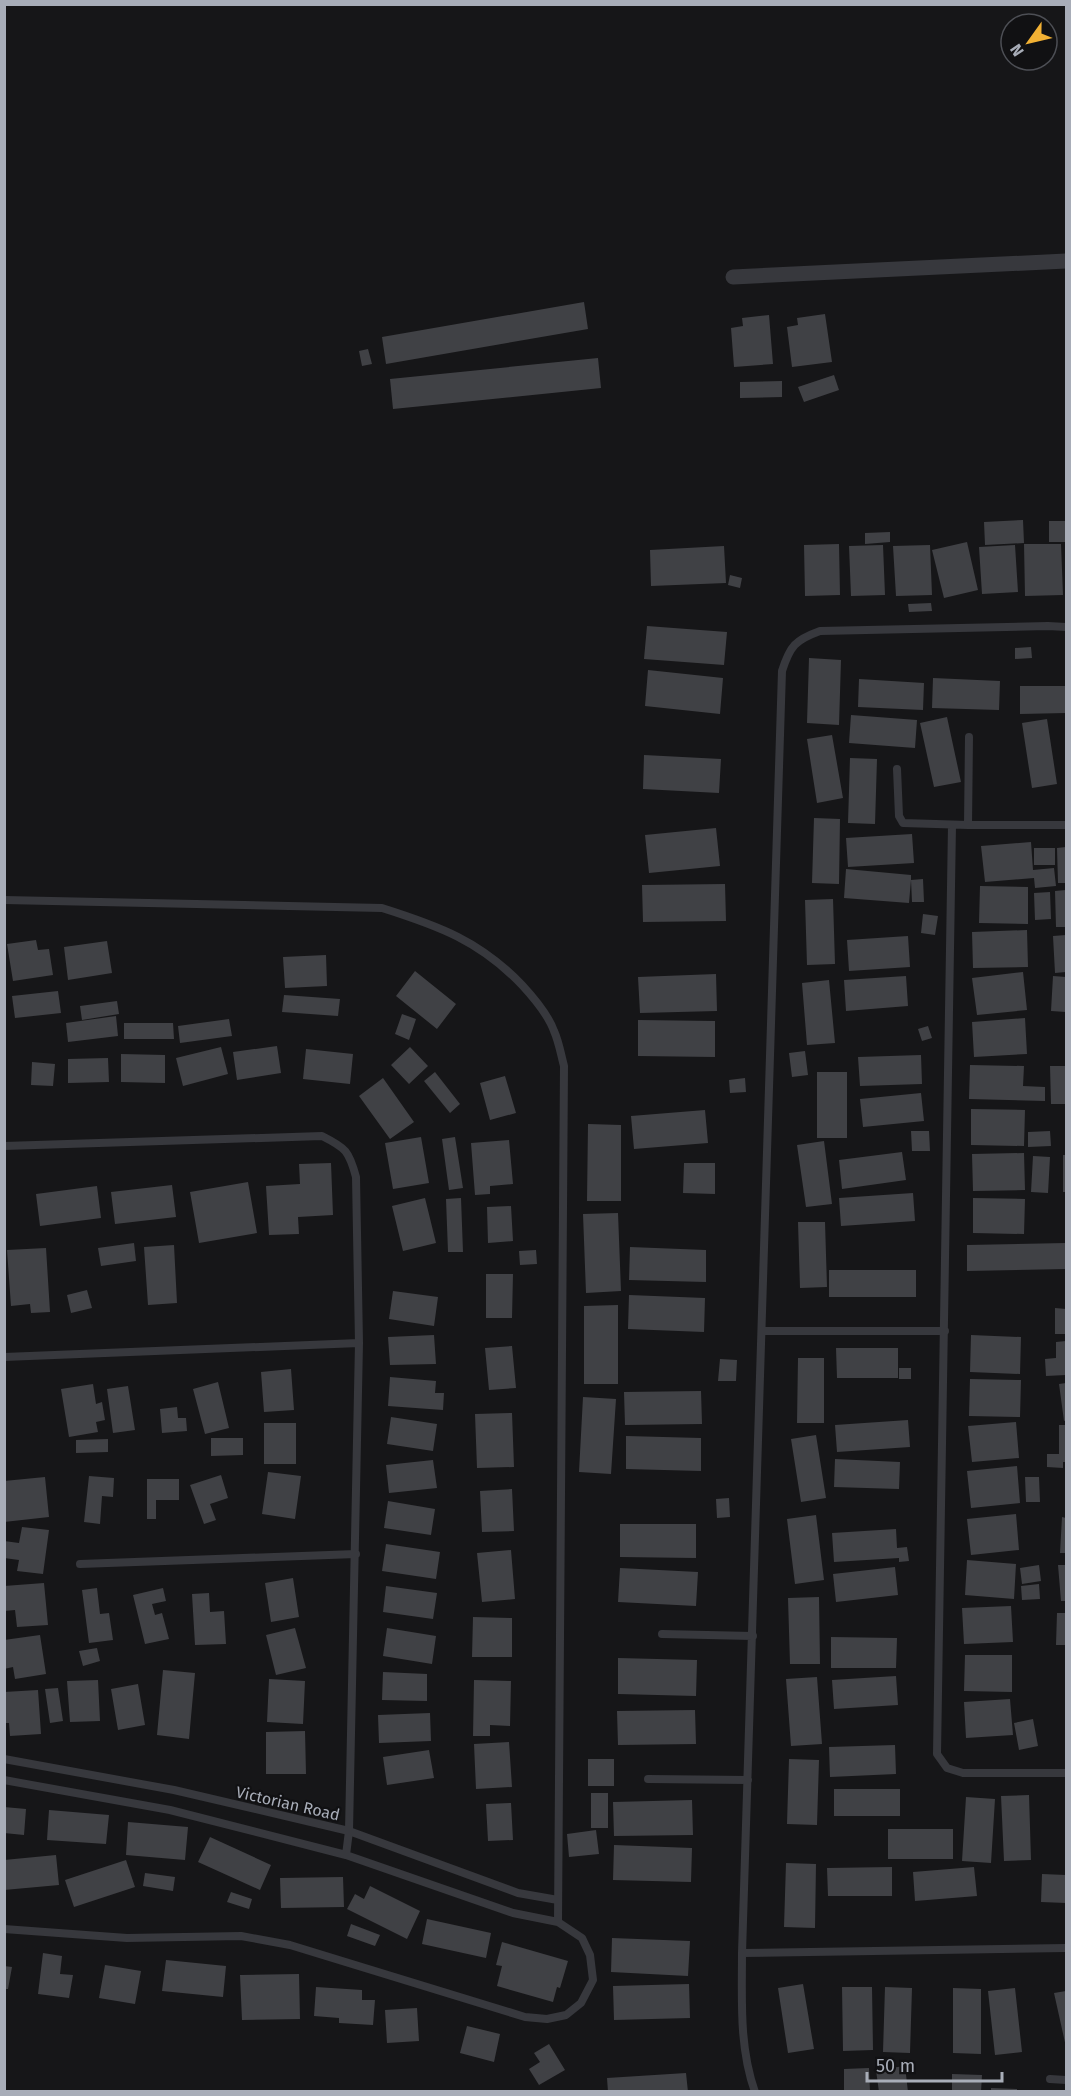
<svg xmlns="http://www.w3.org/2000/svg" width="1071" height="2096" font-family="'Fira Sans',sans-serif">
	<rect width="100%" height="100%" fill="#161618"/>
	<path fill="#404145" d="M584 302 588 329 386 364 382 337Z
		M825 314 832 362 792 367 787 327 798 325 797 318Z
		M769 315 773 364 734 367 731 328 743 326 742 318Z
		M368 349 372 364 362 366 359 351Z
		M598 358 601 388 393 409 390 379Z
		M834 375 839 390 804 402 798 387Z
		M782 381V397L740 398V382Z
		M1023 520 1024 543 985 545 984 522Z
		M1049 521H1066V542H1049Z
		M890 532V542L865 544V533Z
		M967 542 978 590 944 598 932 550Z
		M839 544 840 595 805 596 804 545Z
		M1024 544H1061L1063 595 1025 596Z
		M883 545 885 595 851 596 849 546Z
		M930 545 932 595 896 596 893 546Z
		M1015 545 1018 592 982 594 979 547Z
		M724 546 726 583 651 586 650 550Z
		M730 575 742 578 740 588 728 585Z
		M931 603 932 611 909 612 908 604Z
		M647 626 727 632 724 665 644 659Z
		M1031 647 1032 658 1015 659V648Z
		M809 658 841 660 839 725 807 723Z
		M648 670 723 678 720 714 645 706Z
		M933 678 1000 681 999 710 932 708Z
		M859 679 924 683 923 710 858 707Z
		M1020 686H1066V713L1020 714Z
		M851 715 917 720 915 748 849 743Z
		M947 717 961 782 934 787 920 723Z
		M1047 719 1057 784 1032 788 1022 723Z
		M832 735 843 798 817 803 807 739Z
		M644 755 721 759 719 793 643 789Z
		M850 758 877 759 875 824 848 823Z
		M814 818 840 819 839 884 812 883Z
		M716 828 720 866 649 873 645 835Z
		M912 834 914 863 848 867 846 838Z
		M1031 842 1033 870 1054 868 1056 886 1035 888 1034 878 985 882 981 846Z
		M1066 847V883H1058L1057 848Z
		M1034 848H1055V865H1034Z
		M846 869 911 875V880L923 879 924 902H912L911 880 909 903 844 898Z
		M725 884 726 921 643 922 642 885Z
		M980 886 1028 887V924L979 923Z
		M1066 890V927H1056L1055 891Z
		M1050 892 1051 919 1035 920 1034 893Z
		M833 899 835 964 807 965 805 900Z
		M923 914 938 916 935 935 921 933Z
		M1027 930 1028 967 973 968 972 932Z
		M1066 935V972L1055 973 1053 936Z
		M908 936 910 967 849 971 847 940Z
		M36 940 38 950 49 949 53 975 13 981 7 944Z
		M107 941 112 973 68 980 64 947Z
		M326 955 327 986 285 988 283 957Z
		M415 971 456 1004 437 1029 396 996Z
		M1023 972 1027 1010 977 1015 972 978Z
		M716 974 717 1011 640 1013 638 977Z
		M906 976 908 1006 846 1011 844 980Z
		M1053 976 1066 977V1012L1051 1011Z
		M829 980 835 1043 807 1045 802 983Z
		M58 991 61 1013 15 1018 12 996Z
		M284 995 340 999 338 1016 282 1012Z
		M117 1001 119 1014 82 1020 80 1006Z
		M402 1014 416 1019 409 1040 395 1034Z
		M116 1016 118 1036 68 1042 66 1023Z
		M1025 1018 1027 1054 974 1057 972 1022Z
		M229 1019 232 1036 180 1043 178 1026Z
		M638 1020 715 1021V1057L638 1056Z
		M124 1023H173L174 1039H124Z
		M928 1026 932 1038 922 1041 918 1029Z
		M277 1046 281 1073 237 1080 233 1052Z
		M221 1047 228 1074 183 1086 176 1058Z
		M410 1047 428 1066 409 1084 391 1065Z
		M306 1049 353 1054 350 1084 303 1079Z
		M805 1051 808 1075 792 1077 789 1053Z
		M121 1054 165 1055V1083L121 1082Z
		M921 1055 922 1084 860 1086 858 1057Z
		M108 1058 109 1082 68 1083V1059Z
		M32 1062 55 1064 53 1086 31 1085Z
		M970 1065 1024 1066 1023 1086 1045 1087V1101L969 1099Z
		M1050 1066H1066V1104H1051Z
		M435 1072 460 1104 450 1113 424 1081Z
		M817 1072H847V1138H817Z
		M505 1076 516 1113 490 1120 480 1083Z
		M383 1078 414 1122 390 1139 359 1096Z
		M745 1078 746 1092 730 1093 729 1080Z
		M921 1093 924 1121 863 1127 860 1099Z
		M971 1109 1025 1110 1024 1146 971 1145Z
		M705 1110 708 1143 634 1149 631 1116Z
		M588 1124 621 1125V1201H587Z
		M911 1131H929L930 1151H912Z
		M1050 1131 1051 1146 1028 1147V1132Z
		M421 1137 429 1183 393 1189 385 1143Z
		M455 1137 463 1188 449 1190 442 1139Z
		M509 1140 513 1184 490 1186V1194L475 1195 471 1143Z
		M824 1141 832 1204 806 1207 797 1145Z
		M902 1152 906 1180 842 1189 839 1160Z
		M1024 1153 1025 1190 973 1191 972 1154Z
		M1063 1155H1066V1192H1063Z
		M1033 1156 1050 1157 1048 1193 1031 1192Z
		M331 1163 333 1215 298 1217 299 1234 269 1235 266 1186 300 1184 299 1164Z
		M684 1163H715V1194L683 1193Z
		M248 1182 257 1233 199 1243 190 1192Z
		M172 1185 176 1217 115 1224 111 1192Z
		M97 1186 101 1218 40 1226 36 1194Z
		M913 1193 915 1221 841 1226 839 1198Z
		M425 1198 436 1243 403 1251 392 1206Z
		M461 1198 463 1252H448L446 1199Z
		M973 1198 1025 1199 1024 1234 973 1233Z
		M511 1206 513 1241 488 1243 487 1207Z
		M618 1213 621 1291 586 1293 583 1214Z
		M798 1222H825L827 1287 800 1288Z
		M134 1243 136 1261 101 1266 98 1248Z
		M1066 1243V1269L967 1271V1245Z
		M174 1245 177 1303 148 1305 144 1247Z
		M630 1247 706 1250V1282L629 1280Z
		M46 1248 50 1312 31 1313 30 1304 11 1306 7 1250Z
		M536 1250 537 1264 520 1265 519 1251Z
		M829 1270H916V1297H829Z
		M486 1274H513L512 1318H486Z
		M87 1290 92 1308 71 1313 67 1295Z
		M393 1291 438 1297 434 1326 389 1319Z
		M629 1295 705 1298 704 1332 628 1329Z
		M618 1305V1384H584V1306Z
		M1055 1308 1066 1309V1334H1055Z
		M434 1335 436 1364 390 1365 388 1337Z
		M971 1335 1021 1337 1020 1374 970 1372Z
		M1066 1341V1375L1046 1376 1045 1359 1056 1358V1342Z
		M512 1346 516 1388 489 1390 485 1348Z
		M836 1348H898V1378H837Z
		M798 1358H824V1423H797Z
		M720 1359 737 1360 736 1381H718Z
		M899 1368H911V1379H899Z
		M291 1369 294 1410 264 1412 261 1372Z
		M390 1377 436 1381 435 1393H444L443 1410 388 1406Z
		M970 1379 1021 1380 1020 1417 969 1416Z
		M218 1382 229 1428 205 1434 193 1389Z
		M1066 1383V1420L1064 1421 1059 1384Z
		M93 1384 96 1404 102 1402 105 1420 96 1422 98 1432 69 1437 61 1389Z
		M128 1386 135 1430 113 1433 107 1389Z
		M701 1391 702 1424 625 1425 624 1392Z
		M583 1397 616 1399 611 1474 579 1472Z
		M177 1407 178 1418H186L187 1431 162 1433 160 1409Z
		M512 1413 514 1467 477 1468 475 1414Z
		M391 1417 437 1424 433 1451 387 1444Z
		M908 1420 910 1447 837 1452 835 1425Z
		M1016 1422 1019 1458 972 1462 968 1426Z
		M264 1423H296V1464H264Z
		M1059 1425H1066V1462H1063V1468L1047 1467V1454H1059Z
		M816 1435 826 1498 801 1502 791 1439Z
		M626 1436 701 1438V1471L626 1469Z
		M211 1438H243V1455L211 1456Z
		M108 1439V1452L76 1453V1440Z
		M835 1459 900 1462 899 1489 834 1487Z
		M433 1460 437 1488 389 1493 386 1465Z
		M1017 1466 1020 1503 971 1508 967 1471Z
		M268 1472 301 1476 295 1519 262 1514Z
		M221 1475 228 1498 210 1504 216 1520 204 1524 190 1485Z
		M89 1476 114 1478 113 1497 102 1496 100 1524 84 1522Z
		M45 1477 49 1517 4 1522V1481Z
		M1025 1477H1039L1040 1502H1026Z
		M147 1479H179V1500H156V1519H147Z
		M512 1489 514 1531 482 1532 480 1491Z
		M729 1498 730 1517 717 1518 716 1499Z
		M388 1501 435 1509 431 1535 384 1528Z
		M1016 1514 1019 1550 971 1555 967 1519Z
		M816 1515 824 1580 795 1584 787 1519Z
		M1062 1517 1066 1518V1553H1060Z
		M620 1524H696V1558L620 1557Z
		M22 1527 49 1530 43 1574 17 1571 19 1560 4 1558V1541L19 1543Z
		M896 1529 897 1548 907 1547 909 1561 899 1562V1558L834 1562 832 1533Z
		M386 1544 440 1552 436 1579 382 1571Z
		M511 1550 515 1599 482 1602 477 1553Z
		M967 1560 1016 1564 1014 1599 965 1595Z
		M1039 1565 1041 1581 1022 1584 1020 1568Z
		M1058 1565H1066V1601H1061Z
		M895 1567 898 1595 836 1602 833 1574Z
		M620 1568 698 1572 696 1606 618 1602Z
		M293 1578 299 1617 271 1622 265 1583Z
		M44 1583 48 1625 17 1627 15 1610 4 1611V1586Z
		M1039 1584 1040 1599 1022 1600 1021 1586Z
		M386 1586 437 1593 433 1619 383 1612Z
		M97 1588 100 1614 109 1613 113 1640 89 1643 82 1590Z
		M163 1588 166 1601 152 1604 155 1615 162 1613 169 1639 145 1644 133 1595Z
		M209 1593 210 1612 224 1611 226 1644 195 1645 192 1594Z
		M819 1597 820 1664H790L788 1598Z
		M1011 1606 1013 1642 964 1644 962 1608Z
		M1057 1613H1066V1645H1056Z
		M473 1617 512 1618V1657H472Z
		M295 1628 306 1668 276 1675 266 1635Z
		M387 1628 436 1636 432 1664 383 1656Z
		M40 1635 46 1674 15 1679 13 1667 4 1669V1640Z
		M831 1637 897 1638 896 1668H831Z
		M97 1648 100 1661 83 1666 79 1651Z
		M965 1655H1012V1692L964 1691Z
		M618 1658 697 1660 696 1696 618 1694Z
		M163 1670 195 1673 189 1739 157 1735Z
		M383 1672 427 1674V1701L382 1700Z
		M896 1676 898 1705 834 1709 832 1680Z
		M817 1677 822 1744 791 1746 786 1679Z
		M269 1679 305 1681 303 1724 267 1722Z
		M98 1680 100 1721 70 1722 67 1681Z
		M474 1680 511 1681 510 1726 490 1725V1736H473Z
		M138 1684 145 1725 118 1730 111 1689Z
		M58 1688 63 1721 50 1723 45 1689Z
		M38 1690 41 1734 10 1736 9 1723H4V1692Z
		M1010 1699 1013 1735 966 1738 964 1702Z
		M695 1710 696 1744 618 1745 617 1711Z
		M430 1713 431 1741 379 1743 378 1715Z
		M1033 1719 1038 1746 1019 1750 1014 1723Z
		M305 1731 306 1774H266V1732Z
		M509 1742 512 1787 476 1789 474 1744Z
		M895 1745 896 1774 830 1777 829 1747Z
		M429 1750 434 1778 387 1785 383 1757Z
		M588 1759H614V1786H588Z
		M789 1759 819 1760 817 1825 787 1824Z
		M834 1789H900V1816H834Z
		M591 1793H608V1828H591Z
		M1029 1795 1031 1860 1004 1861 1001 1796Z
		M966 1797 995 1799 991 1863 962 1861Z
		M692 1800 693 1835 614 1836 613 1802Z
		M511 1803 513 1840 488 1841 486 1804Z
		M4 1807 26 1809 24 1835 4 1833Z
		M49 1810 109 1815 106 1844 47 1840Z
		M128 1822 188 1827 185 1860 126 1855Z
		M888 1829H953V1859H888Z
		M596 1830 599 1854 569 1857 567 1834Z
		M210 1837 271 1865 260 1890 198 1862Z
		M614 1845 692 1848 691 1882 613 1880Z
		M56 1855 59 1885 4 1890V1860Z
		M126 1860 135 1887 74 1907 65 1880Z
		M786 1863 816 1864 815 1928 784 1927Z
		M892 1867V1896H828L827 1868Z
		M974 1867 977 1896 915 1901 913 1872Z
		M145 1873 175 1877 173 1891 143 1886Z
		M1042 1874 1066 1875V1903L1041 1902Z
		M343 1877 344 1907 281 1908 280 1878Z
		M370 1886 420 1911 407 1939 347 1909 355 1894 364 1899Z
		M231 1892 252 1899 249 1909 227 1902Z
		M427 1919 491 1933 486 1958 422 1944Z
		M351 1924 380 1935 375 1946 347 1936Z
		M612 1938 690 1941 688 1976 611 1972Z
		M502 1942 568 1961 560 1988 557 1987 553 2002 497 1986 502 1966 496 1965Z
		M43 1953 62 1956 60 1974 73 1975 69 1998 38 1994Z
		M166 1960 226 1966 223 1997 162 1991Z
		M105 1965 141 1971 135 2004 99 1998Z
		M4 1966 12 1967 8 1989H4Z
		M299 1974 300 2019 242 2020 240 1975Z
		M689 1984 690 2018 614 2020 613 1986Z
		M803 1984 814 2049 788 2053 778 1988Z
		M316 1987 362 1990V2000H375L373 2025 339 2023V2018L314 2016Z
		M842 1987H872L873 2050 843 2051Z
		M885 1987 912 1988 910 2053 883 2052Z
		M953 1988 981 1989V2054L953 2053Z
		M1015 1988 1022 2052 995 2055 988 1991Z
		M1066 1991V2047L1054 1993Z
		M417 2008 419 2041 387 2043 385 2010Z
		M467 2026 500 2034 494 2062 460 2053Z
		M549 2044 565 2070 539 2085 529 2069 540 2062 534 2053Z
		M905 2066 908 2092H879L876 2070Z
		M869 2068 870 2092H844V2069Z
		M686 2073 688 2092H608L607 2078Z
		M952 2074 982 2075 981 2092H952Z
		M991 2088 1017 2089V2092H991Z"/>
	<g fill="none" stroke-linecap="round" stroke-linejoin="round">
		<path stroke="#37383d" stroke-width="8" d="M897 769 899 816 903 823 968 825H1066
			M952 825 937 1754 947 1768 963 1773H1066
			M968 825 969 737
			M4 900 382 908C439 926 480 941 522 985 534 998 548 1014 554 1031 559 1042 561 1055 564 1066L558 1922
			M4 1146 322 1136C346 1148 349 1151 356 1177L359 1343 349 1831 346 1855
			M763 1331H945
			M4 1357 359 1343
			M80 1564 356 1554
			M662 1634 753 1636
			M4 1759 174 1790 349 1831 518 1893 558 1900
			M648 1779 748 1780
			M4 1780 170 1810 346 1855 513 1913 558 1922 582 1938 590 1955 593 1980 581 2003 566 2015 547 2019 525 2017 290 1945 241 1936 127 1938 4 1929
			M742 1953 1066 1948
			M1050 2079 1066 2080
			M755 2092C739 2047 742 2000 742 1953L782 671C790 646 795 640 820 631L1048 626 1066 627"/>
		<path stroke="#37383d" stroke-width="15" d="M733 277 1066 261"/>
	</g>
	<g text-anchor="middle" stroke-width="4.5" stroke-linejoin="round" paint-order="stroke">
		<g font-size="16" fill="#a8adb8" stroke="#111113">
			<text transform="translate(288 1803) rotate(13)" y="6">Victorian Road</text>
		</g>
	</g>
	<rect width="1071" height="2096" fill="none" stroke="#a8adb8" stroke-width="12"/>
	<g transform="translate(1029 42) rotate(236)"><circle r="28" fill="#111113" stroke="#4d4f55" stroke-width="1.5"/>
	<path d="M0-4.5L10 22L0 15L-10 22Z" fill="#f2b134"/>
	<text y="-9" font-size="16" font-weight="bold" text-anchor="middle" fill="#a8adb8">N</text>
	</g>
	<path d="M867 2072v9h135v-9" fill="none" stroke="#a8adb8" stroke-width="3"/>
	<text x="876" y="2072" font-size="18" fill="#a8adb8" stroke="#111113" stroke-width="4.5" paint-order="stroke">50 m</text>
</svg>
